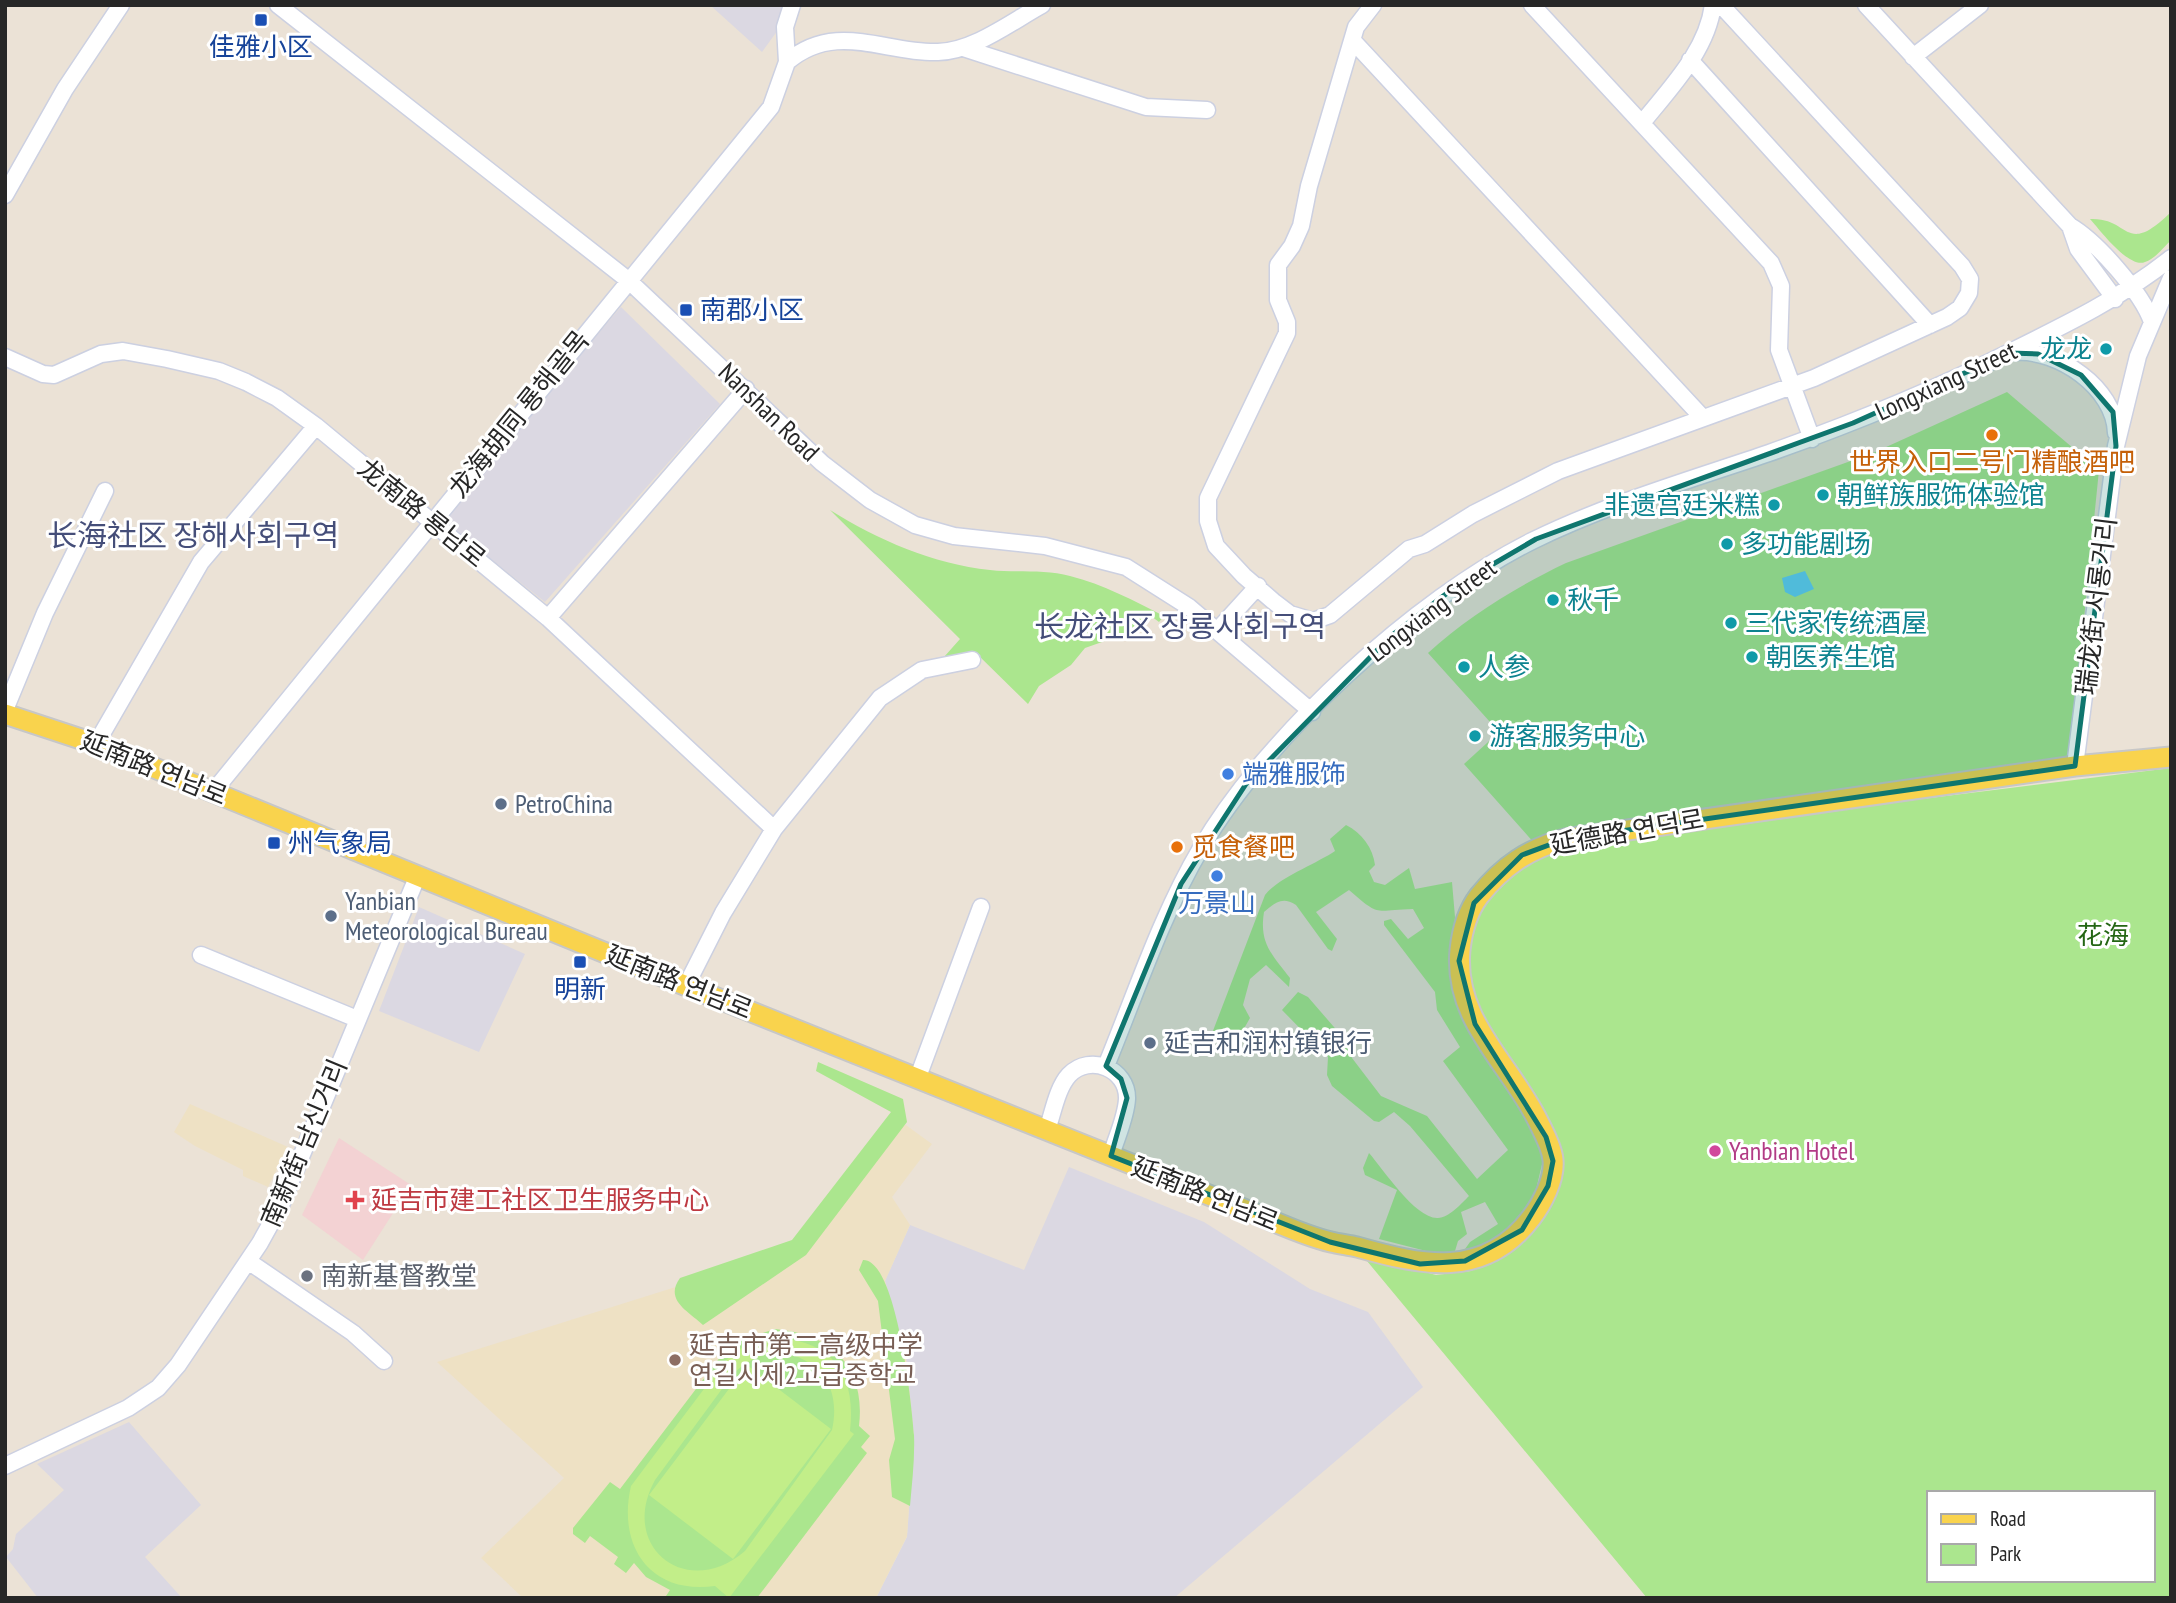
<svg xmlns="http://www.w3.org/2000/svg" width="2176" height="1603" font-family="'PT Sans Narrow','Noto Sans SC','Noto Sans KR',sans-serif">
	<rect width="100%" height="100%" fill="#ebe2d6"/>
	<path fill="#dbd8e2" d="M710 5H796L762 52Z
		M621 307 720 404 545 602 441 519Z
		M419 907 525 954 479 1052 379 1011Z
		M1069 1167 1204 1222 1310 1289 1368 1312 1423 1387 1174 1598H876L907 1537 914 1438 906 1358 885 1281 910 1225 1024 1270Z
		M129 1422 201 1505 145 1557 182 1598H38L6 1557 13 1549 16 1534 64 1490 37 1464Z"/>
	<path fill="#eee1c4" d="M190 1104 288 1147 268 1187 243 1176V1170L195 1146 174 1132Z
		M903 1123 932 1144 892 1197 910 1225 885 1281 906 1358 914 1438 907 1536 876 1598H523L481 1558 564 1478 437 1362 806 1246Z"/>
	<path fill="#f3d2d3" d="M339 1138 411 1185 363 1260 302 1215Z"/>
	<path fill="#abe68e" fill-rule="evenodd" d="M2171 212V240C2164 247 2155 259 2145 262 2129 269 2100 230 2090 219 2131 217 2124 258 2171 212Z
		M2007 392 2099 470 2070 757 2062 764 1595 824 1560 833 1535 844 1464 764 1499 732 1428 653C1468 616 1518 586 1566 563L1873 453Z
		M830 510C878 540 933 564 990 570 1016 573 1045 569 1070 576 1103 584 1134 601 1164 616L1159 622 1151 616 1119 636 1085 648 1071 665 1039 686 1028 704 977 654 944 657 960 639Z
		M2171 768V1598H1647L1362 1255 1436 1275 1471 1271 1521 1244 1545 1209 1555 1169 1478 1015 1463 944 1475 908 1515 866 1568 843ZM1929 1493H2153V1580H1929Z
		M1346 825C1362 833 1373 848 1375 865L1369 871 1374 882 1385 885 1409 868 1415 889 1452 882 1455 917 1452 958 1509 1091 1540 1139 1543 1160 1531 1211 1481 1250 1475 1247 1465 1249 1470 1242 1498 1224 1485 1202 1461 1212 1467 1234 1458 1241 1455 1251 1434 1253 1379 1239 1397 1190 1365 1175 1363 1168 1369 1153C1383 1169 1415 1218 1437 1218 1448 1219 1462 1203 1469 1196L1410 1126 1394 1112 1379 1122 1374 1121 1332 1086 1327 1075 1328 1057 1282 1010 1298 992 1308 997 1340 1034 1352 1058 1381 1096 1427 1116 1477 1179 1508 1150 1443 1061 1460 1047 1437 1010 1435 992 1384 925V921L1391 919 1408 939 1424 928 1413 909C1374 910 1381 918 1349 890L1316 912 1337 939 1332 951 1328 949 1296 905C1282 896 1275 903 1264 912 1259 944 1272 954 1290 978L1289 987 1266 965 1250 979 1243 1005 1250 1018 1238 1039 1228 1033 1223 1042 1211 1036 1265 895C1278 878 1316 864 1335 851L1330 839Z
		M818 1062 903 1099 907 1122 806 1255 703 1325C688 1311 664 1300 680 1278L792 1240 891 1112 816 1071Z
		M863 1260C897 1259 912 1407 914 1435 915 1458 912 1483 910 1506L892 1497 889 1460 895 1439 878 1301 859 1270Z
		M775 1329C832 1334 866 1367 859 1426L870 1436 861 1447 867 1453 757 1598H669L666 1596 670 1590 646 1577 634 1563 626 1573 614 1564 618 1557 590 1536 585 1543 573 1534V1528L610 1482 620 1489 724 1352 738 1341Z"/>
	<path fill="#c2ee89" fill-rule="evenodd" d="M767 1338C829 1337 857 1370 850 1431L854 1434 729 1598 715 1586C650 1595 617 1546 631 1486L725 1361 744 1346ZM781 1352C822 1360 841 1389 832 1430L745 1551C687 1601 618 1547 655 1480L733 1374C748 1360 760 1354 781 1352Z
		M747 1365 831 1429 733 1559 649 1495Z"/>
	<path fill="#61ccf5" d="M1805 571 1814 589 1795 597 1785 592 1782 578Z"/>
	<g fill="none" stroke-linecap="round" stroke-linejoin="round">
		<defs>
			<path id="minor" d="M278 5 628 280 822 463 870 500 915 525 954 536 1045 546 1126 567 1189 607 1312 712
				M1373 5 1356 27 1309 186 1301 226 1292 246 1278 265V300L1287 322V333L1208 498V521L1216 546 1244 576 1273 601 1290 614 1313 621 1330 615 1409 549 1425 544 1473 514 1558 471 1814 378 1947 317 1960 308 1969 293 1970 279 1962 266 1721 5
				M1532 5 1771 263 1781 286 1779 350 1812 439
				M1866 5 2070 226C2097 242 2142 293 2152 322
				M1354 42 1702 417
				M963 48 1146 107 1207 110
				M1913 57 1980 5
				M1690 60 1930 325
				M787 62C836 20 885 54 938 52 974 51 1011 22 1042 5
				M1642 123C1670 88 1707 51 1713 5
				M5 195 65 89 121 5
				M2070 226 2078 249 2115 299
				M2015 352C2058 349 2115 388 2116 433
				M5 357 43 374 54 375 101 354 123 351 167 359 219 371 246 382 277 398 316 426 548 618 774 829
				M548 618 746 389
				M1218 630 1258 586
				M5 710 45 613 105 491
				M96 744 201 562 316 426
				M2075 766 2116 446 2138 356 2171 278
				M213 792 771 107 787 62 785 27 792 5
				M201 955 357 1019
				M687 984 723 913 774 829 880 698 922 670 972 660
				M1106 1066C1136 993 1161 916 1201 848 1267 735 1416 599 1532 541 1607 504 1690 480 1769 453 1851 424 1930 392 2008 353 2065 325 2121 298 2171 258
				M918 1077 981 907
				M1047 1130C1053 1113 1057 1088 1069 1075 1090 1053 1128 1069 1127 1099 1126 1118 1116 1138 1111 1156
				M248 1261 353 1333 384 1361
				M5 1466 128 1408 158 1388 178 1365 260 1243 281 1205 418 875"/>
			<path id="major" d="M5 714 96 744 652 972 1256 1214C1280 1224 1305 1236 1331 1242 1339 1244 1348 1245 1357 1247 1421 1265 1484 1280 1531 1218 1542 1204 1555 1179 1553 1160 1552 1148 1545 1135 1540 1125 1513 1066 1453 1022 1460 950 1462 931 1467 912 1479 896 1503 866 1528 849 1565 839L2075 766 2171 757"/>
		</defs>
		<use href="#minor" stroke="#ccd0e1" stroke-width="19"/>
		<use href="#major" stroke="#c7c7c7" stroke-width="23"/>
		<use href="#minor" stroke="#fff" stroke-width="16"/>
		<use href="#major" stroke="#f9d34d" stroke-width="19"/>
	</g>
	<path fill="#0f766e" fill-opacity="0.2" stroke="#0f766e" stroke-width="5" stroke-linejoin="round" d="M2009 353 2038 354 2081 375 2113 412 2116 446 2075 766 1565 839 1522 855 1474 903 1459 961 1475 1024 1546 1137 1553 1161 1548 1186 1522 1230 1465 1261 1420 1264 1330 1242 1111 1156 1127 1098 1121 1079 1106 1066 1181 884 1246 784 1391 636 1459 584 1536 539 1853 423Z"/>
	<g fill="#1a4fb4" stroke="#fff" stroke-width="2.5">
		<rect x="254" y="13" width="14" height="14" rx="3.5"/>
		<rect x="679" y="303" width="14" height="14" rx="3.5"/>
		<rect x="267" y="836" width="14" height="14" rx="3.5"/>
		<rect x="573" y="955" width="14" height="14" rx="3.5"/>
	</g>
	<g fill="#0f9aa8" stroke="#fff" stroke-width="2.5">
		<circle cx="2106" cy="349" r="7"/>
		<circle cx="1823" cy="495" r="7"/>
		<circle cx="1774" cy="505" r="7"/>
		<circle cx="1727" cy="544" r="7"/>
		<circle cx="1553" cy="600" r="7"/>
		<circle cx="1731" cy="623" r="7"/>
		<circle cx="1752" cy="657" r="7"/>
		<circle cx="1464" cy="667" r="7"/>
		<circle cx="1475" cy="736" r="7"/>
	</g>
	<g fill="#e8710a" stroke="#fff" stroke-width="2.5">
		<circle cx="1992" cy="435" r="7"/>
		<circle cx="1177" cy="847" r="7"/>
	</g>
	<g fill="#3f7fe0" stroke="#fff" stroke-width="2.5">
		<circle cx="1228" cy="774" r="7"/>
		<circle cx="1217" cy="876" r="7"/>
	</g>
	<g fill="#5c6f8a" stroke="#fff" stroke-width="2.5">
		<circle cx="501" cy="804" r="7"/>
		<circle cx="331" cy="916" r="7"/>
		<circle cx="1150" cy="1043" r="7"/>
	</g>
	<circle fill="#d1479c" stroke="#fff" stroke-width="2.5" cx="1715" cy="1151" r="7"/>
	<path fill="#e0444e" stroke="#fff" stroke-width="2.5" d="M351.5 1189.5h7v7h7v7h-7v7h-7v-7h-7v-7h7z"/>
	<circle fill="#6b7280" stroke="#fff" stroke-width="2.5" cx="307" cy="1276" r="7"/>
	<circle fill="#8d6e63" stroke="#fff" stroke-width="2.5" cx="675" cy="1360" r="7"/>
	<g text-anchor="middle" stroke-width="6" stroke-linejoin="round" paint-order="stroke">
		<g font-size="26" fill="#164399" stroke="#fff">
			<text x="261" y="56">佳雅小区</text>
			<text x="700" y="319" text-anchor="start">南郡小区</text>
			<text x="288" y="852" text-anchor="start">州气象局</text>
			<text x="580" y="998">明新</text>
		</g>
		<g font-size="26" fill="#0d838f" stroke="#fff" text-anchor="start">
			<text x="2092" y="358" text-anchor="end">龙龙</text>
			<text x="1837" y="504">朝鲜族服饰体验馆</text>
			<text x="1760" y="514" text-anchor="end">非遗宫廷米糕</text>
			<text x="1741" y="553">多功能剧场</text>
			<text x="1567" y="609">秋千</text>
			<text x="1745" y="632">三代家传统酒屋</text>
			<text x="1766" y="666">朝医养生馆</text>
			<text x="1478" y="676">人参</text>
			<text x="1489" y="745">游客服务中心</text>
		</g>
		<g font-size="26" fill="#272727" stroke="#fff">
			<text transform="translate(1946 381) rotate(-25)" y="9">Longxiang Street</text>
			<text transform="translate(769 412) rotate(44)" y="9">Nanshan Road</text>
			<text transform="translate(519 414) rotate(-51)" y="9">龙海胡同 룡해골목</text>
			<text transform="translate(422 513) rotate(39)" y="9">龙南路 룡남로</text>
			<text transform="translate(2096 606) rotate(-83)" y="9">瑞龙街 서룡거리</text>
			<text transform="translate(1432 610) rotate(-37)" y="9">Longxiang Street</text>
			<text transform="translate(154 768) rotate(22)" y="9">延南路 연남로</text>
			<text transform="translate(1627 832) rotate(-10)" y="9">延德路 연덕로</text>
			<text transform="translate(679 982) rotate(22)" y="9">延南路 연남로</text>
			<text transform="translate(304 1143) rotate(-67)" y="9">南新街 남신거리</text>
			<text transform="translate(1205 1194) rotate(22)" y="9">延南路 연남로</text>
		</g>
		<g font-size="26" fill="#c56008" stroke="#fff">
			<text x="1992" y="471">世界入口二号门精酿酒吧</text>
			<text x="1191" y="856" text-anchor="start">觅食餐吧</text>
		</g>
		<g font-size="26" fill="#366cbe" stroke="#fff" text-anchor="start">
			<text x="1242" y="783">端雅服饰</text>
			<text x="1217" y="912" text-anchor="middle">万景山</text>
		</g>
		<g font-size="26" fill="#4e5e75" stroke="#fff" text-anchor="start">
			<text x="515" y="813">PetroChina</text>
			<text x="345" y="910">Yanbian<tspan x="345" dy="30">Meteorological Bureau</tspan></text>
			<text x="1164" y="1052">延吉和润村镇银行</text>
		</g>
		<g font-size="26" fill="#246614" stroke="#fff">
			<text x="2103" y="944">花海</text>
		</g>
		<g font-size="26" fill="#b23c85" stroke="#fff" text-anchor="start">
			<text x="1729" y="1160">Yanbian Hotel</text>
		</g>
		<g font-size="26" fill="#be3a42" stroke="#fff" text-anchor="start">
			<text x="371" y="1209">延吉市建工社区卫生服务中心</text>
		</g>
		<g font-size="26" fill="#5b616d" stroke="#fff" text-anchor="start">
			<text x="321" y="1285">南新基督教堂</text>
		</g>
		<g font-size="26" fill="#785e54" stroke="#fff" text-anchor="start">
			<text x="689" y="1354">延吉市第二高级中学<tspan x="689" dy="30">연길시제2고급중학교</tspan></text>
		</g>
		<g font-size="30" fill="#454e79" stroke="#fff">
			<text x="193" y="546">长海社区 장해사회구역</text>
			<text x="1180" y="637">长龙社区 장룡사회구역</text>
		</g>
	</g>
	<rect width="2176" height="1603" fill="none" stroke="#272727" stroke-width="14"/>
	<rect x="1927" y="1491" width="228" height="91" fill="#ffffff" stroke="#a9a9a9" stroke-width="2"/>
	<rect x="1941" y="1514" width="35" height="10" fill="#f9d34d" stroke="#a9a9a9" stroke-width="2"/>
	<text x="1990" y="1526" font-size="21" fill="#272727">Road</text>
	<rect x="1941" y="1544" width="35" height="21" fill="#abe68e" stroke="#a9a9a9" stroke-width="2"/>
	<text x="1990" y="1561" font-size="21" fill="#272727">Park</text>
</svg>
